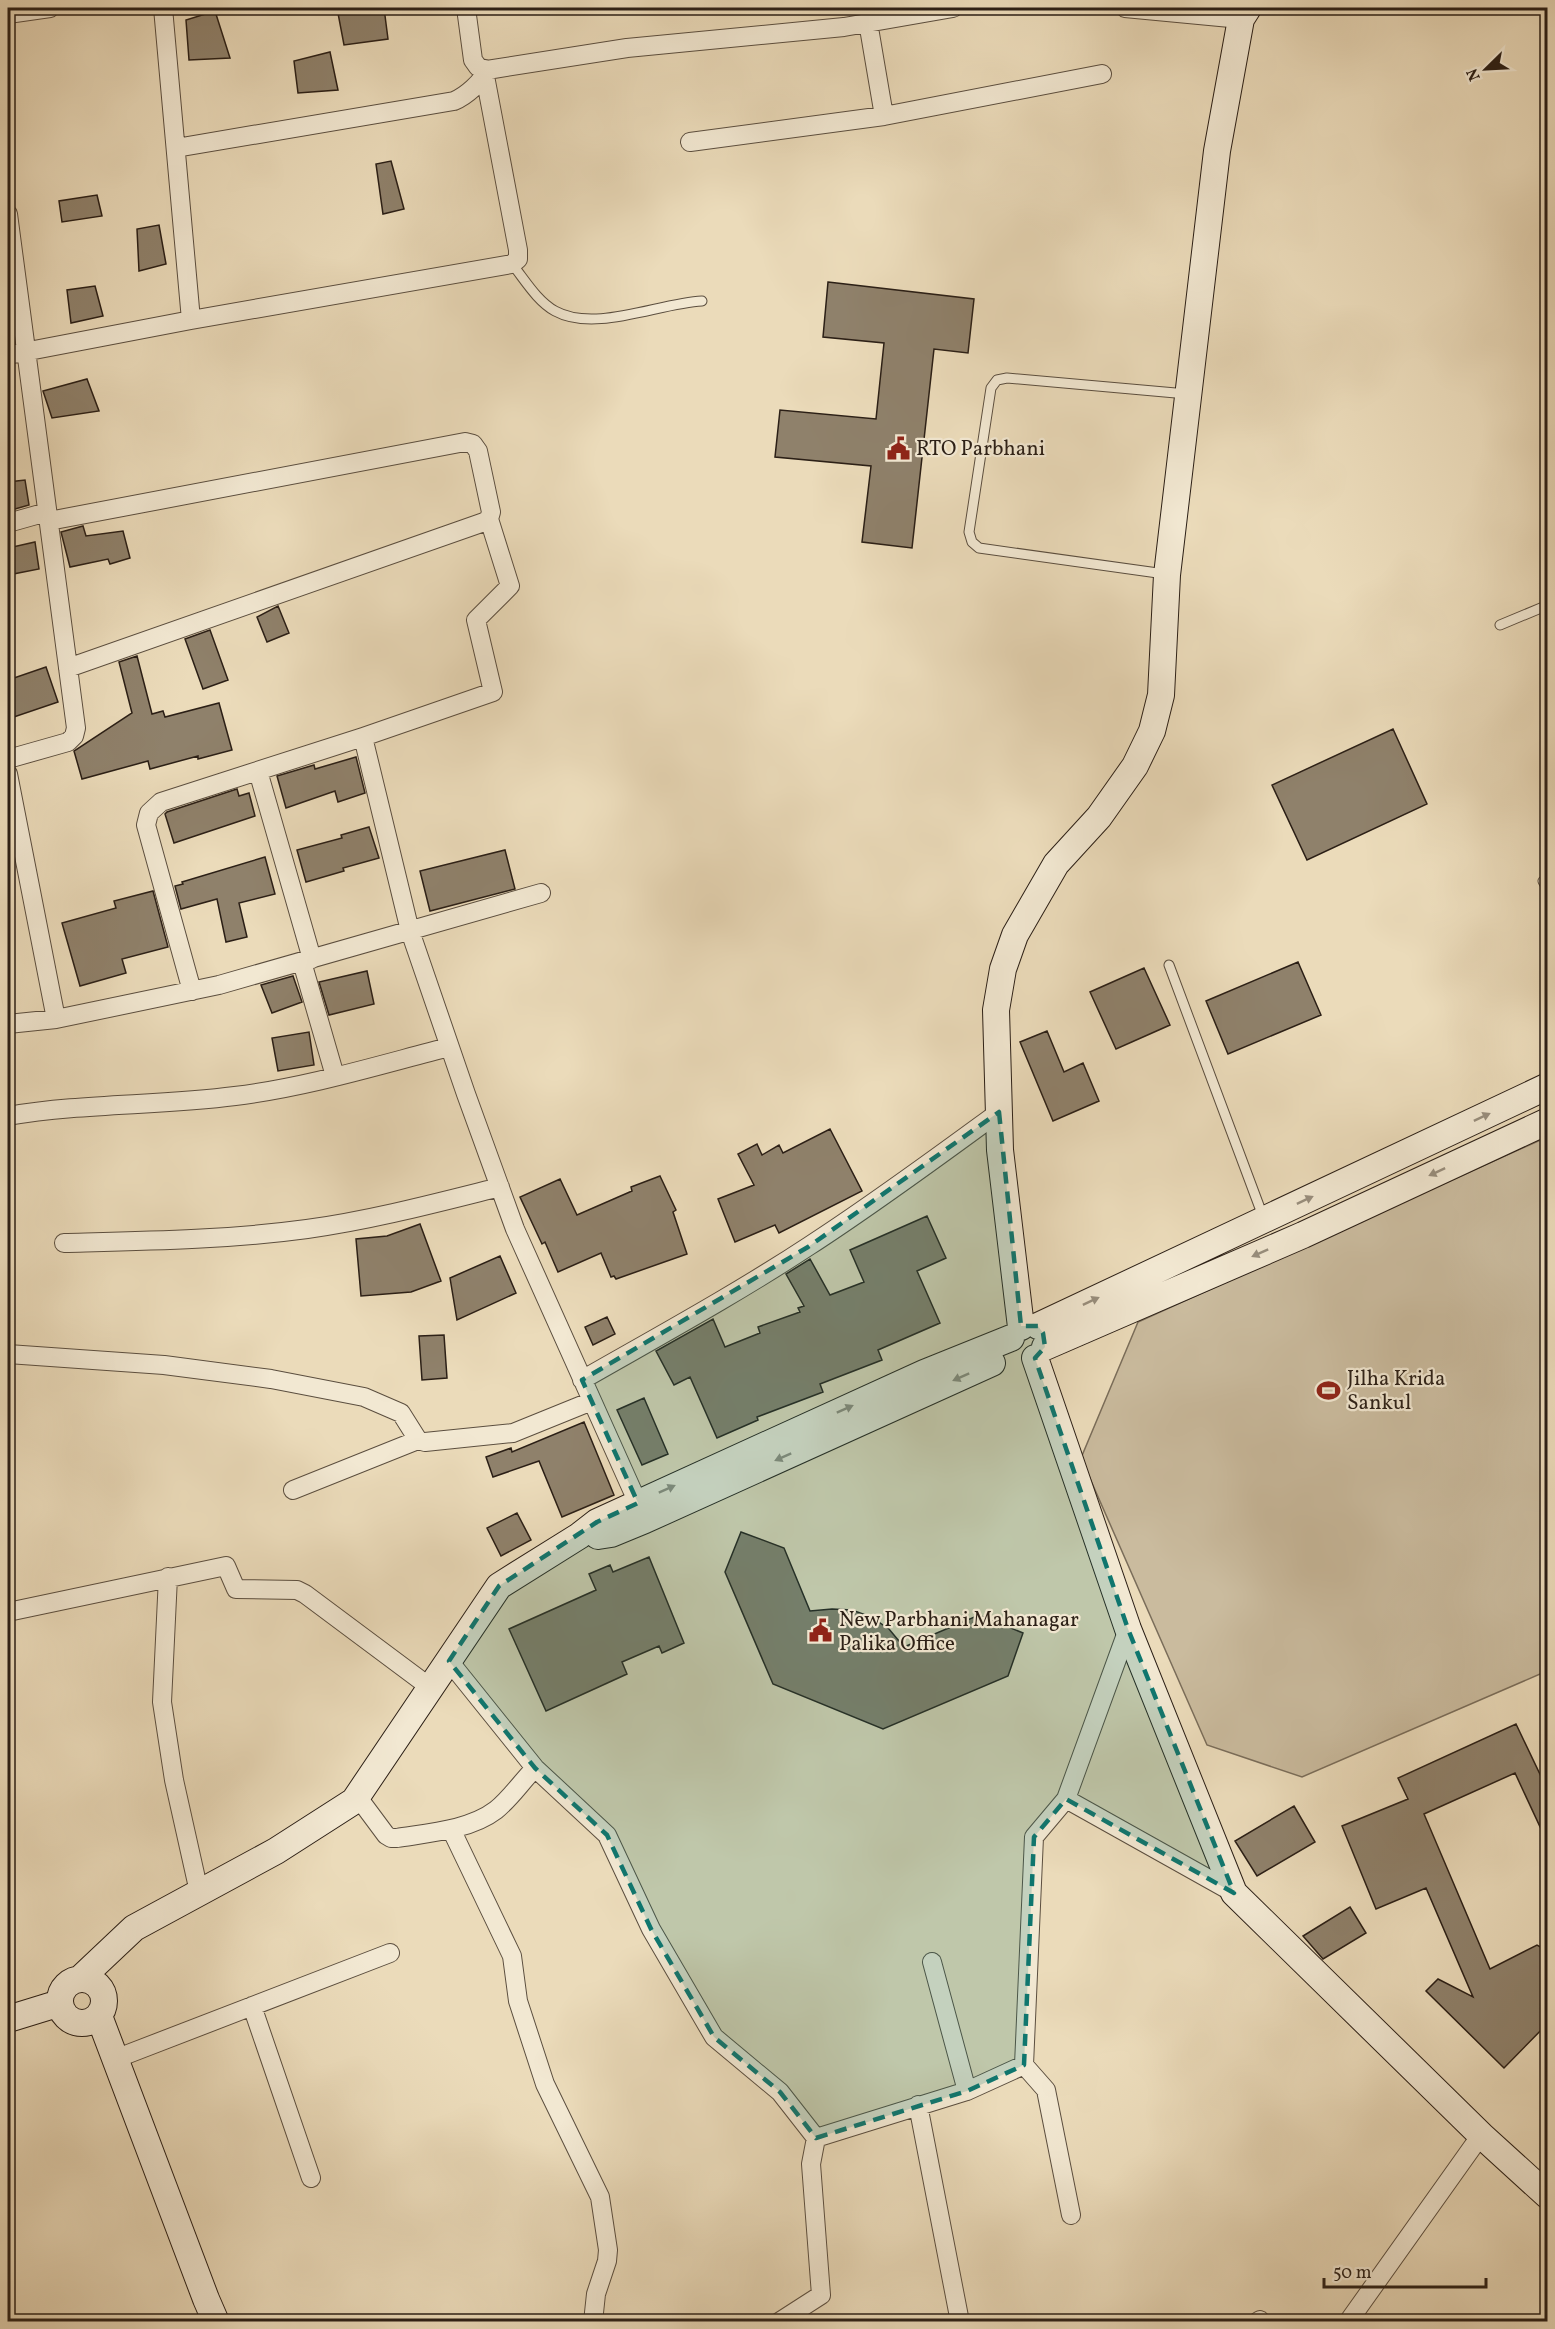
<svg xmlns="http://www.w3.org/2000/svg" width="1555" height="2329" font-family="Vollkorn,serif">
	<rect width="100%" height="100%" fill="#ebdbba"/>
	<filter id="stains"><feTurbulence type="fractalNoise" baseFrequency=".00333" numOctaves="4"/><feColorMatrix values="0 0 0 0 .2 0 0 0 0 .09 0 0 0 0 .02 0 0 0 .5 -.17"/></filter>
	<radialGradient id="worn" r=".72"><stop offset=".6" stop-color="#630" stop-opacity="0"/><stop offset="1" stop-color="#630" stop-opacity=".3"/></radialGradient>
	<path fill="#cabb9e" stroke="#7a6d5a" stroke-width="1.5" d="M1547 1137V1671L1302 1777 1207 1745 1081 1458 1138 1322Z"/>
	<path fill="#8f816b" stroke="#2b1f16" stroke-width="1.5" d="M337 8H384L388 39 344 45Z
		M215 11 230 58 189 60 186 20Z
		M330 52 338 90 298 93 294 61Z
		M391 161 404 209 383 214 376 164Z
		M97 195 102 216 62 222 59 201Z
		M159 225 166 264 139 271 137 229Z
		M828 282 974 299 968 353 934 349 912 548 862 542 871 466 775 457 780 410 876 419 884 343 823 337Z
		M95 286 103 316 71 323 67 290Z
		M87 379 99 411 52 418 43 391Z
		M25 480 29 505 8 511V482Z
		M83 526 86 536 123 531 130 558 110 564 108 559 70 567 61 532Z
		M35 542 39 569 8 575V548Z
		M278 606 289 633 267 642 257 617Z
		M210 630 228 680 203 689 185 639Z
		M137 656 152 714 163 711 165 717 219 703 232 750 198 759V756L150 769 148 761 82 779 74 751 132 713 119 662Z
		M46 667 58 702 8 719V680Z
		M1393 729 1427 804 1307 860 1272 785Z
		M356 757 365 793 338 802 335 791 286 808 277 776 314 765 315 769Z
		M237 789 239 796 249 793 255 816 174 843 165 814 167 812Z
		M369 827 379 858 343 868 344 871 306 882 297 850 342 838 341 835Z
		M505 850 515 889 430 911 420 871Z
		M265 857 275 894 239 903 247 937 226 942 217 899 181 909 175 886 183 884 182 882Z
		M153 891 168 947 122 959 126 973 80 986 62 923 116 908 114 901Z
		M1298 962 1321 1015 1228 1054 1206 1001Z
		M1144 968 1170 1025 1116 1049 1090 992Z
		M367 971 374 1004 329 1015 319 982Z
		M293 976 302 1002 272 1013 261 985Z
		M1047 1031 1064 1072 1083 1063 1099 1101 1053 1121 1020 1042Z
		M309 1032 314 1065 278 1071 272 1038Z
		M830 1129 862 1191 779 1233 775 1225 735 1242 718 1199 754 1185 738 1154 757 1144 762 1155 779 1145 783 1153Z
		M660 1176 676 1210 673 1212 687 1254 616 1279 614 1276 611 1277 601 1253 558 1272 545 1242 542 1244 520 1197 560 1179 577 1215 632 1191 631 1187Z
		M927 1216 946 1258 917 1271 940 1323 878 1350 882 1360 820 1384 823 1392 757 1417 758 1420 717 1438 690 1377 674 1385 656 1351 713 1319 725 1347 760 1333 758 1327 800 1312 798 1308 804 1306 786 1274 810 1259 830 1295 864 1282 850 1250Z
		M420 1224 441 1281 411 1292 361 1296 356 1239 387 1236Z
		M500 1256 516 1293 457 1320 450 1278Z
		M607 1317 615 1334 593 1345 585 1327Z
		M444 1335 447 1378 422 1380 419 1336Z
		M644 1398 668 1454 642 1465 617 1410Z
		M584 1422 614 1495 562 1517 539 1461 493 1477 486 1457 511 1448 512 1452Z
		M517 1513 531 1540 501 1556 487 1528Z
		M741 1532 784 1548 810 1611 832 1609 852 1610 871 1617 889 1629 904 1647 979 1615 1023 1633 1008 1676 883 1729 773 1684 725 1572Z
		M649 1557 684 1643 662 1653 659 1646 622 1662 627 1674 546 1711 509 1629 596 1590 589 1574 610 1565 613 1572Z
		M1516 1724 1548 1791V1844L1515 1773 1424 1814 1490 1969 1537 1945 1548 1951V2023L1504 2068 1426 1991 1438 1979 1473 1997 1426 1888 1376 1909 1342 1826 1408 1799 1398 1778Z
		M1294 1806 1315 1842 1257 1876 1235 1841Z
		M1350 1907 1366 1933 1323 1959 1303 1936Z"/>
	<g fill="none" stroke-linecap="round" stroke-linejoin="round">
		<defs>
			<path id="lane" d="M512 264C525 280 537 301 555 311 595 333 659 303 702 301
				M1165 574 979 548 972 542 969 532 991 388 997 380 1007 378 1187 394
				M1500 625 1548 605
				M1543 881 1548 890
				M1169 965 1264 1219"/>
			<path id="street" d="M163 8 191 320
				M466 8 473 60 478 67 487 70 627 48 844 27 953 8
				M1125 8 1241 19
				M8 14 50 8
				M868 22 884 116
				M690 142 884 116 1102 74
				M176 148 454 101C466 96 482 82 487 70
				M8 214 76 728 74 736 68 742 8 759
				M8 355 191 320 512 264 518 259V250L485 76
				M49 521 465 442 473 444 478 451 491 512 489 519 484 522 68 668
				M8 523 47 512
				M363 737 410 931 466 1094 515 1229 642 1512
				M258 771 312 959
				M8 774 56 1019
				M302 962 335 1076
				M192 991 146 825 149 813 161 802 363 737 493 692 476 620 510 586 489 519
				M8 1024 56 1019 219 985 541 893
				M8 1116C83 1103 160 1106 235 1096 308 1087 379 1065 449 1047
				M64 1243C146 1241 226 1240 307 1229 372 1220 436 1203 500 1187
				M8 1354 164 1365 271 1379 364 1397 401 1413 418 1440 425 1442 513 1433 592 1401
				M582 1380C659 1336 736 1294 809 1246 874 1204 936 1158 999 1112
				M293 1490 418 1440
				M168 1577 162 1702 174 1780 199 1892
				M8 1612 226 1566 236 1589 297 1590 305 1594 431 1688
				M449 1661 535 1768 607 1835 651 1929 714 2037 780 2092 816 2138
				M357 1796 386 1835 391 1838H397C428 1833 470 1830 496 1810 511 1798 522 1781 535 1768
				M1066 1799 1234 1893
				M451 1829 512 1956 518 2001 545 2084 600 2197 608 2250 607 2261 596 2294 593 2322
				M932 1962 967 2091
				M252 2006 311 2178
				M115 2059 390 1953
				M1024 2065 1046 2090 1071 2215
				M918 2105 960 2322
				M779 2322 821 2295 811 2164 816 2138 967 2091 1024 2065 1034 1837 1066 1799 1128 1629
				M1257 2322 1260 2320
				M1348 2322 1481 2135"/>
			<path id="secondary" d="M1038 1326 1548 1086
				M1021 1327 1000 1150 996 1010 1003 969 1015 935 1056 864 1099 817 1135 766 1152 731 1161 695 1167 575 1217 151 1241 19 1248 8
				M1045 1347 1303 1235 1548 1121
				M1035 1358 1128 1629 1234 1893 1481 2135 1548 2196
				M598 1536 611 1534 645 1520 992 1363
				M80 1979 134 1928 276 1851 354 1801 499 1586 579 1536 597 1522 924 1373 1011 1338
				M60 2001a22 22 0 1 1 44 0a22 22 0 1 1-44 0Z
				M99 2016 206 2299 216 2322
				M8 2019 60 2003"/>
		</defs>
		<use href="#lane" stroke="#5b4e3f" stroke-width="11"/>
		<use href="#street" stroke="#5b4e3f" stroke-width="20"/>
		<use href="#secondary" stroke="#2b1f16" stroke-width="28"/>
		<use href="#lane" stroke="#f2e8d2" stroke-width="9"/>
		<use href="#street" stroke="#f2e8d2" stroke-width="18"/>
		<use href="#secondary" stroke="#f2e8d2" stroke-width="26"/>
	</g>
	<defs><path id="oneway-solid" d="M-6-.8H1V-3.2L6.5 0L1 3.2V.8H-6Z" transform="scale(1.5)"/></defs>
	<g fill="#988e7d">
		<use href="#oneway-solid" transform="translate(1482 1117) rotate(-25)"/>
		<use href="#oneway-solid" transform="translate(1437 1172) rotate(155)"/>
		<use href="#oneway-solid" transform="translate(1305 1200) rotate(-25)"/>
		<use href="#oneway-solid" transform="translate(1260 1253) rotate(156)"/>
		<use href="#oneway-solid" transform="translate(1091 1301) rotate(-25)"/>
		<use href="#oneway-solid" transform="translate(961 1377) rotate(156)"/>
		<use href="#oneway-solid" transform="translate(845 1409) rotate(-24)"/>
		<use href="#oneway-solid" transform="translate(783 1457) rotate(156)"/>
		<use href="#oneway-solid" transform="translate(667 1489) rotate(-24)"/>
	</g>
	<path fill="#0f766e" fill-opacity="0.2" stroke="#0f766e" stroke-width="4.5" stroke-dasharray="12 8" stroke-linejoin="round" d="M999 1112 1021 1326H1038L1043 1333 1045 1347 1035 1358 1128 1629 1234 1893 1066 1799 1034 1837 1024 2065 967 2091 816 2138 780 2092 714 2037 651 1929 607 1835 535 1768 449 1661 499 1586 597 1522 638 1503 582 1380 808 1247Z"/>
	<defs>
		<symbol id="civic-bare" viewBox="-9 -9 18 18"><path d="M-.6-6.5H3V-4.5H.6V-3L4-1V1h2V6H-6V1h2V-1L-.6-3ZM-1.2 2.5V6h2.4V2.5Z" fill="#8f2418" stroke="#f2e8d2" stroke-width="2.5" paint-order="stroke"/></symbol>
		<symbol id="stadium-bare" viewBox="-9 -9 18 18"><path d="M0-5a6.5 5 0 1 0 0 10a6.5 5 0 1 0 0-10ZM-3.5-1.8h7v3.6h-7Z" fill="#8f2418" stroke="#f2e8d2" stroke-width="2.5" paint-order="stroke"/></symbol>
	</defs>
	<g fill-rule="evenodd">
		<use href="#civic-bare" x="882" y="432" width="33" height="33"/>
		<use href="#stadium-bare" x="1312" y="1374" width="33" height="33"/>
		<use href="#civic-bare" x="804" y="1614" width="33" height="33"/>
	</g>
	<g text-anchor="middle" stroke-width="4.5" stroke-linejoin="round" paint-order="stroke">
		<g font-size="21" fill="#2b1f16" stroke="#f2e8d2" text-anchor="start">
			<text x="916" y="455">RTO Parbhani</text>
			<text x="1347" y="1385">Jilha Krida<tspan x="1347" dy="24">Sankul</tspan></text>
			<text x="839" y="1626">New Parbhani Mahanagar<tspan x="839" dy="24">Palika Office</tspan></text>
		</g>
	</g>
	<rect width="1555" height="2329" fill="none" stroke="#ebdbba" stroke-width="30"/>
	<rect x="9" y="9" width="1537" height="2311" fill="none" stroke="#2b1f16" stroke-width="3"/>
	<rect x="15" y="15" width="1525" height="2299" fill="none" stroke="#2b1f16" stroke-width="1.5"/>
	<g transform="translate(1486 69) rotate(246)" stroke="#f2e8d2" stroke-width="4.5" paint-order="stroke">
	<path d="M0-4.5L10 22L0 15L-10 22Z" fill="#2b1f16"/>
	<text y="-9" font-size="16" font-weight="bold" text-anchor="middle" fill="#2b1f16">N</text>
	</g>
	<path d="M1324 2278v9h162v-9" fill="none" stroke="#2b1f16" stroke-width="3"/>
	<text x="1333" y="2278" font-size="18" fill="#2b1f16" stroke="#f2e8d2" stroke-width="4.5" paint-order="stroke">50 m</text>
	<rect width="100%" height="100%" filter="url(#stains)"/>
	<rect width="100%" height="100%" fill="url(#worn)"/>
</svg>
